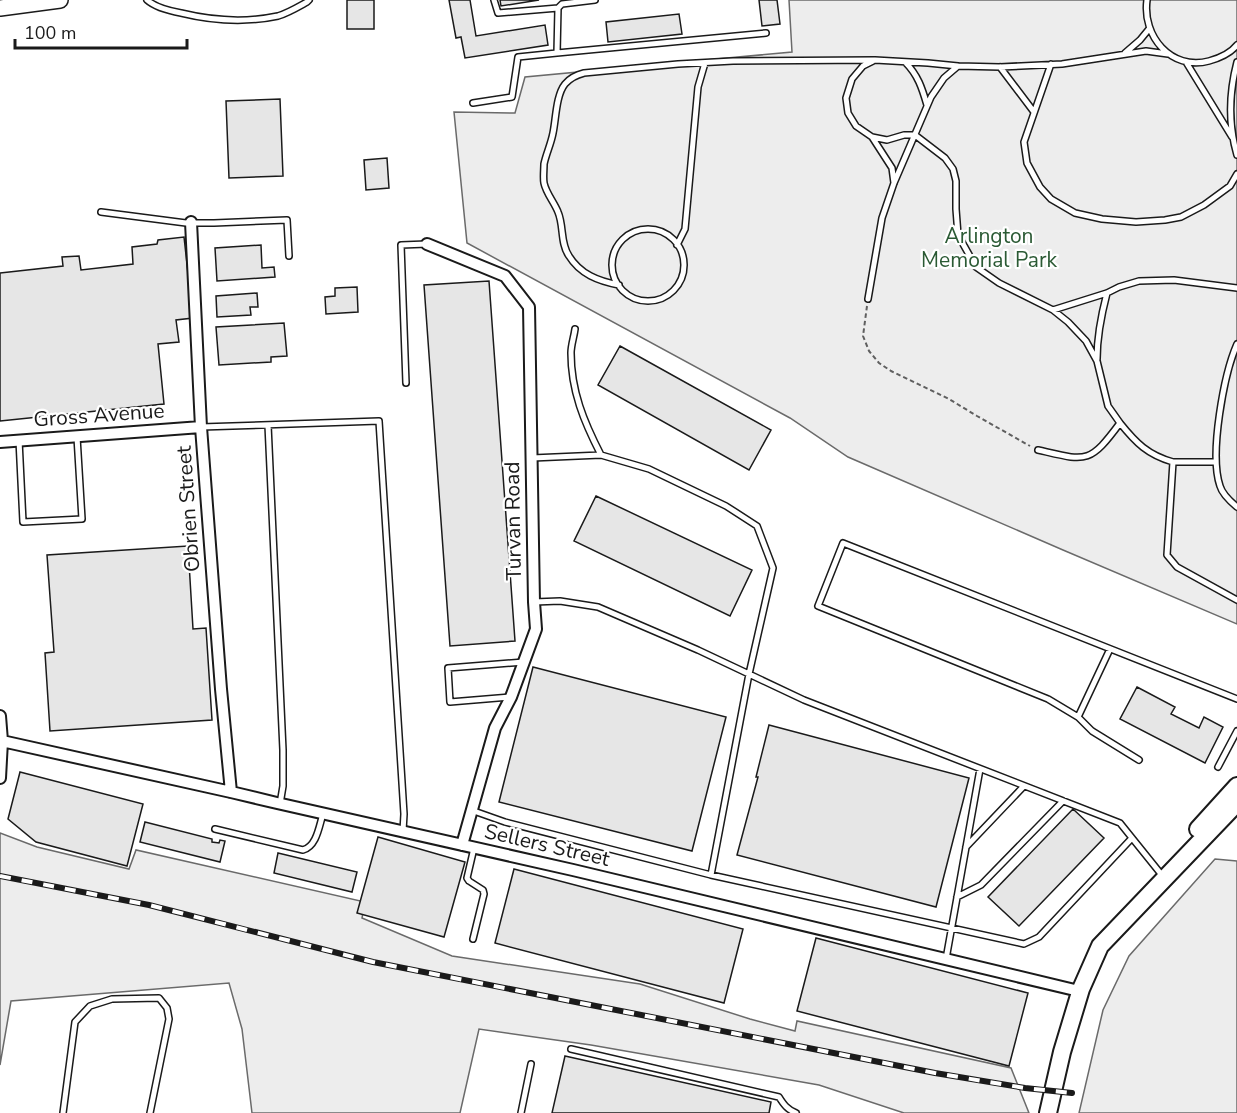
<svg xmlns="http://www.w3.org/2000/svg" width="1237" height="1113" font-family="'Nunito Sans',sans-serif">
	<rect width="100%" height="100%" fill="#fff"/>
	<path fill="#ededed" stroke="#6a6a6a" stroke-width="1.5" d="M789 0H1237V624L1063 550 848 457 790 418 467 243 454 112 515 113 525 77 792 52Z
		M0 833 37 847 129 869 136 850 365 902 362 918 452 956 640 984 750 1019 795 1031 797 1021 1011 1068 1029 1113H904L819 1085 591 1045 479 1029 460 1113H252L242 1029 229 983 11 1001 0 1065Z
		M1215 859 1237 861V1113H1079L1103 1010 1129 956Z"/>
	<path fill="#e6e6e6" stroke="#1a1a1a" stroke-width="1.5" d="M347 0H374V29H347Z
		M449 0H470L476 36 545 25 548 45 465 58 461 37 456 38Z
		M500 0H539L501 6Z
		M759 0H777L780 24 762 26Z
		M679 14 682 34 608 42 606 22Z
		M280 99 283 176 229 178 226 101Z
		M387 158 389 188 366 190 364 160Z
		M184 237 193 318 176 320 179 342 158 344 164 404 0 421V273L63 266 62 257 79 256 81 270 133 264 132 247 157 244 158 240Z
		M261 245 262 268 274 267 275 277 217 281 215 248Z
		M489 281 515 641 450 646 424 285Z
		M357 287 358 312 326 314 325 297 335 296V288Z
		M257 293 258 307H250L251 315 217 317 216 296Z
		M284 323 287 356 271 357V362L219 365 216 327Z
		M620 346 771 430 749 470 598 385Z
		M596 496 752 570 730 616 574 541Z
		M188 546 193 629 206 628 212 720 50 731 45 653 54 652 47 555Z
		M533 667 726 717 692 851 499 802Z
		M1137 687 1175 707 1171 714 1199 728 1204 717 1223 727 1205 763 1120 719Z
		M769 725 969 778 936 907 737 855 758 777H756Z
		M20 772 143 804 127 866 36 842 8 819Z
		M1073 809 1104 838 1019 926 988 897Z
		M145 822 212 839V842L219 843 220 840 225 841 220 862 140 842Z
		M378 837 465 862 444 937 357 913Z
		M278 853 357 872 352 892 274 873Z
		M514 869 743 929 724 1003 495 943Z
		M816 938 1028 993 1009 1066 797 1011Z
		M565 1056 771 1102 769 1113H552Z"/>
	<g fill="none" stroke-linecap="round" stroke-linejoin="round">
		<defs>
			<path id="service" d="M147 0C156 8 170 11 181 13 214 21 245 23 278 16 288 13 298 7 307 2L309 0
				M494 0 498 13 558 8
				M1147 0C1142 36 1171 71 1209 61 1220 58 1230 54 1237 45
				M557 53 766 33
				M1125 53 1140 40 1149 29
				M873 61 863 66 852 79 846 98 848 113 856 126 872 137 887 140 904 135H915L945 158 953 169 956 181V209L958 235 976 267 999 283 1053 310 1068 322 1086 341 1097 361 1108 406 1120 423
				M905 62C918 75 922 88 927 105
				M1186 62 1232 137
				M1237 62C1229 93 1228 124 1237 155
				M1051 64 1024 142 1027 163 1040 187 1051 199 1075 213 1102 219 1136 222 1165 220 1181 217 1204 205 1230 186 1237 174
				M1000 67 1034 112
				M473 103 512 97 518 57 557 53 558 8 562 4 595 0
				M872 137 892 168 894 183
				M101 212 186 223H214L287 220 289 256
				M612 265a36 36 0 1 1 72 0a36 36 0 1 1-72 0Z
				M677 245 685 229 698 87 705 63
				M619 285C598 281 580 274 569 256 560 243 564 226 558 212 554 202 546 193 544 183 543 178 544 169 544 164 546 154 551 144 553 133 556 119 556 95 565 84 570 78 576 75 584 73L678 64 733 61 875 60 928 63 958 66
				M868 299 882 218 894 183 931 97 944 78 958 66 1000 67 1062 64 1146 51 1168 54
				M1053 310 1107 293 1119 287 1139 281 1174 280 1237 288
				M575 329C574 337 571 345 571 353 571 391 584 422 601 455
				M1237 344C1224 374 1209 454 1220 486 1222 493 1231 502 1237 507
				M1097 359C1097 335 1101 316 1107 293
				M406 383 401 245 427 244
				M268 425 283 750V786L280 804
				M201 427 379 421 404 814 403 831
				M19 440 23 522 82 519 77 437
				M1038 450C1086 461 1089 465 1120 423 1136 443 1148 455 1173 462
				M532 458 601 455 649 469 726 506 757 526 773 568 749 674 711 875
				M1216 462H1173L1167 555 1177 567 1237 600
				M534 602 560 601 598 607 698 650 804 700 1120 823 1161 874
				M511 697 450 702 448 668 524 662
				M1078 717 1110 649
				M1139 760 1092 731 1078 717 1048 699 818 606 843 543 1237 699
				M1218 767 1237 731
				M471 810 505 822 711 875 1024 944 1039 937 1132 838
				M215 829 303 850C317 846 319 826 323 814
				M966 847 1024 786
				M957 897 981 885 1063 801
				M473 939 484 894 483 890 469 881 467 878 474 848
				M946 959 980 769
				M571 1049 779 1097C784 1105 787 1109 796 1113
				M63 1113 75 1022 90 1006 112 999 159 998 167 1008 169 1019 150 1113
				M521 1113 531 1064"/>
			<path id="minor" d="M191 222 201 427 221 689 231 792
				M427 244 505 276 529 307 534 602 536 629 511 697 495 728 462 845
				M0 442 201 427
				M0 716 2 741 0 778
				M2 741 231 792 277 803 573 870 1079 991 1081 989"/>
			<path id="secondary" d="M0 8 60 0"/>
			<path id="primary" d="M1198 829 1237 786
				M1048 1113 1062 1052 1081 989 1100 946 1237 803"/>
		</defs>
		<use href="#service" stroke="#1a1a1a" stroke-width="8"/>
		<use href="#minor" stroke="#1a1a1a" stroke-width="14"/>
		<use href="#secondary" stroke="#1a1a1a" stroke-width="18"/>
		<use href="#primary" stroke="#1a1a1a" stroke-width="20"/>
		<path stroke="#5f5f5f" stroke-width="2" stroke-dasharray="4.5 3" stroke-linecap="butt" d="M867 306 863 336 869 351 879 363 891 371 949 399 977 416 1030 446"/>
		<use href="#service" stroke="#fff" stroke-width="5"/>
		<use href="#minor" stroke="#fff" stroke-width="10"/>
		<use href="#secondary" stroke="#fff" stroke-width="15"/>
		<use href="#primary" stroke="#fff" stroke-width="16"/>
		<defs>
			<path id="rail" d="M0 876 149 905 373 962 935 1073 1025 1088 1072 1093"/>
		</defs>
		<use href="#rail" stroke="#1a1a1a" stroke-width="6"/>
		<use href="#rail" stroke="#fff" stroke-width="4" stroke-dasharray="11" stroke-linecap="butt"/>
	</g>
	<g text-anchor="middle" stroke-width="4.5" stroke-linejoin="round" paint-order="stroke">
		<g font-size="21" fill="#2b5a34" stroke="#fff">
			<text x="989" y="243">Arlington<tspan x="989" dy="24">Memorial Park</tspan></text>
		</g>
		<g font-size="21" fill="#1a1a1a" stroke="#fff">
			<text transform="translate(99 415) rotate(-4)" y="7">Gross Avenue</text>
			<text transform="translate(188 509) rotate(-94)" y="7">Obrien Street</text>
			<text transform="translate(513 521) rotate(-91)" y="7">Turvan Road</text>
			<text transform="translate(547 845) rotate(13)" y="7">Sellers Street</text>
		</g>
	</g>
	<path d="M15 39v9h172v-9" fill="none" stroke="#1a1a1a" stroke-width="3"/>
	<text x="24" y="39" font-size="18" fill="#1a1a1a" stroke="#ffffff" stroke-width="4.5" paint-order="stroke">100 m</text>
</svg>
